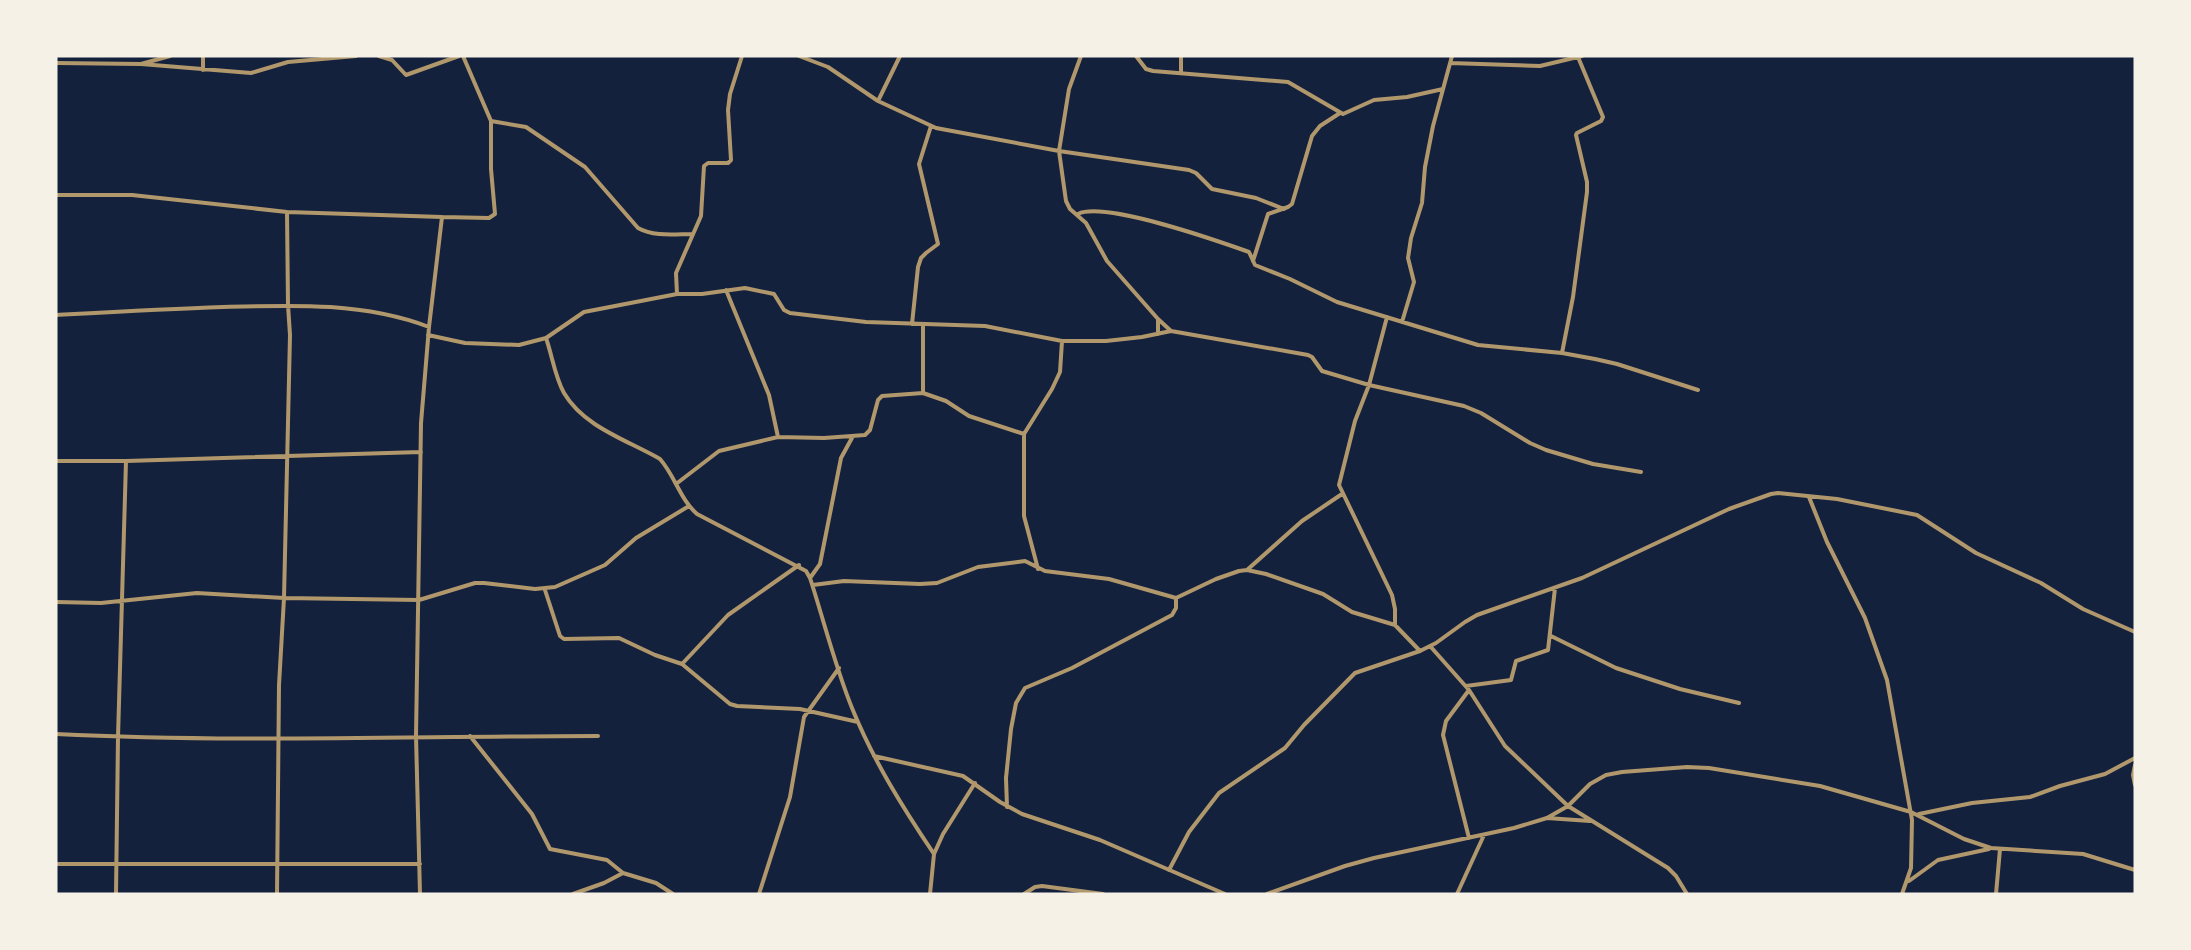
<svg xmlns="http://www.w3.org/2000/svg" width="2191" height="950" font-family="Arial,sans-serif">
	<rect width="100%" height="100%" fill="#14213d"/>
	<g fill="none" stroke-linecap="round" stroke-linejoin="round">
		<path stroke="#b1986c" stroke-width="4" d="M379 56 392 60 406 75 459 56
			M799 56 828 67 878 101 936 128 1059 151 1189 170 1196 173 1212 189 1256 198 1284 209
			M1081 56 1069 89 1059 151 1066 201 1070 209 1086 223 1107 261 1158 319 1171 331
			M1136 56 1146 69 1153 71 1288 82 1343 114 1374 100 1407 97 1443 89
			M56 63 141 64 170 56
			M1450 63 1540 66 1582 56
			M141 64 251 73 288 62 356 56
			M203 70V56
			M1181 73V56
			M878 101 900 56
			M491 121 526 127 585 167 638 228C654 237 675 234 693 234
			M56 195H132L287 212 442 217 429 327 421 423 416 736 420 894
			M1078 214C1104 201 1218 241 1249 252L1255 265 1290 279 1337 302 1478 345 1562 353 1595 359 1617 364 1698 390
			M442 217 489 218 495 214 491 169V121L463 56
			M1253 261 1268 214 1288 207 1292 204 1312 136 1320 126 1340 113
			M726 290 769 395 778 437
			M677 294H702L745 288 774 294 784 310 790 313 866 322 985 326 1062 341H1106L1142 337 1171 331 1308 355 1312 357 1322 371 1369 385 1464 406 1481 413 1530 443 1546 450 1593 464 1641 472
			M56 315C112 312 167 309 223 307 292 305 363 302 429 327
			M1387 317 1369 385 1355 421 1339 485 1392 595 1395 609V625
			M1402 322 1414 282 1408 258 1411 238 1422 203 1425 167 1433 126 1452 56
			M912 324 918 267 921 258 926 253 938 244 919 164 931 126
			M923 324V393
			M1158 334V319
			M428 335 465 343 519 345 546 338 584 312 677 294 676 273 701 216 704 166 708 163H728L731 160 728 110 730 94 742 56
			M546 338C552 355 555 377 564 393 584 427 627 440 660 459 675 476 680 499 697 514L806 571 810 578C824 621 835 666 852 708 873 760 903 808 934 854L930 894
			M1562 353 1573 297 1587 192V182L1576 135 1577 133 1601 121 1603 117 1578 57
			M56 461H126L421 452
			M676 484 719 451 778 437 824 438 865 435 870 430 878 400 882 396 923 393 946 401 969 416 1024 434
			M1809 497 1827 542 1865 618 1887 680 1912 820 1911 868 1902 894
			M1038 569 1024 516V434L1052 389 1060 372 1062 341
			M1247 570 1302 521 1342 494
			M810 578 820 564 841 458 853 436
			M813 585 844 581 920 584 937 583 978 567 1025 561 1045 571 1109 579 1176 598 1216 579 1239 571 1247 570 1266 574 1323 594 1352 612 1395 625 1420 651
			M545 590 560 636 564 639 619 638 655 655 682 664 730 704 737 706 800 709 858 722
			M56 602 101 603 197 593 284 598 419 600 475 583H484L535 589 555 587 605 565 636 538 689 506
			M1551 636 1616 668 1680 689 1739 703
			M1430 646 1469 690 1505 746 1568 806 1668 868 1676 876 1687 894
			M682 664 728 615 799 565
			M1466 686 1511 680 1516 661 1548 650 1555 588
			M1469 690 1446 721 1443 735 1469 838
			M56 734C236 743 417 736 598 736
			M470 736 532 814 550 849 607 860 623 873 656 883 673 894
			M874 756 963 776 1000 802 1022 814 1100 840 1225 894
			M2135 765 2133 775 2135 785
			M1007 807 1006 778 1011 729 1016 703 1025 688 1072 668 1172 615 1176 608V598
			M1919 814 1972 803 2030 797 2060 786 2105 774 2135 758
			M1547 818 1590 821
			M934 854 943 834 975 783
			M56 864H420
			M1169 870 1189 832 1219 793 1285 748 1304 725 1355 673 1420 651 1436 643 1465 622 1477 615 1582 578 1729 509 1771 494 1778 493 1837 499 1917 515 1976 553 2041 583 2083 609 2135 632
			M1909 881 1938 860 1989 849
			M116 894 118 737 126 461
			M277 894 279 685 284 598 290 335 288 305 287 212
			M573 894 604 883 623 873
			M759 894 790 797 804 717 839 668
			M1024 894 1035 887 1042 886 1103 894
			M1267 894 1345 866 1374 858 1514 828 1547 818 1568 806 1590 784 1606 775 1622 772 1687 767 1709 768 1820 786 1911 812 1964 839 1991 848 2083 854 2135 870
			M1457 894 1484 835
			M1996 894 2000 849"/>
	</g>
	<rect width="2191" height="950" fill="none" stroke="#f6f1e7" stroke-width="115"/>
</svg>
